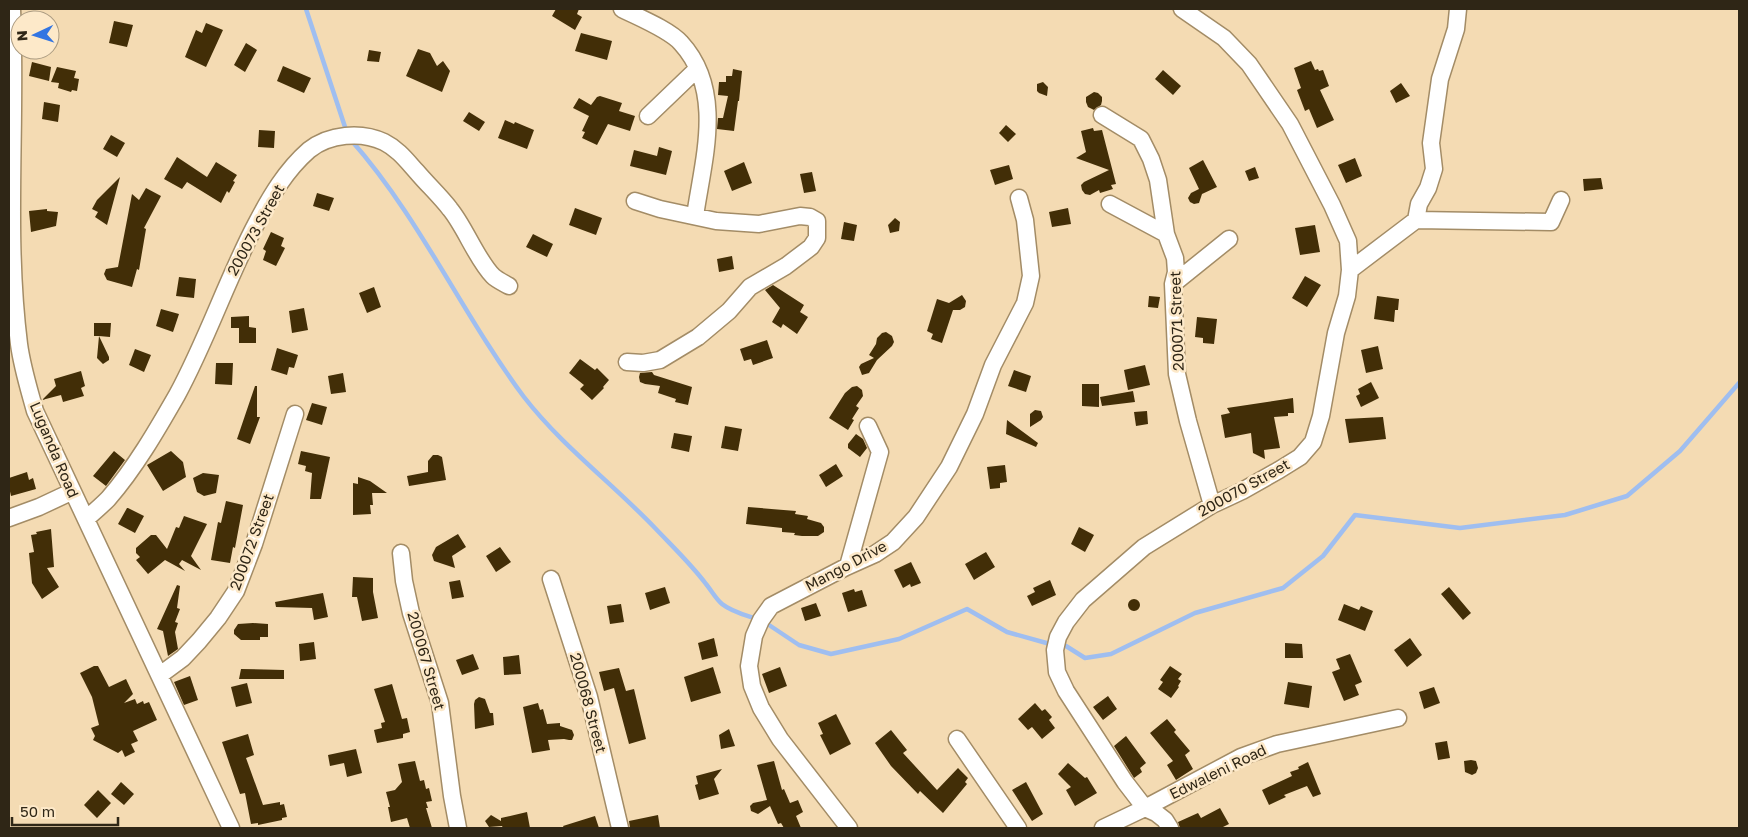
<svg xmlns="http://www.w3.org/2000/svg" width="1748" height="837" font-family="'Golos Text',sans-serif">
	<rect width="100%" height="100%" fill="#f4dbb3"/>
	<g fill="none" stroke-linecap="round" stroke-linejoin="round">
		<path stroke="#9fbef0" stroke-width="4.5" d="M306 9 347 133
			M351 140C420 218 462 314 524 397 562 446 612 483 655 528 672 546 691 564 706 584 711 590 716 599 722 604 732 612 745 615 757 619
			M769 625 799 645 831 654 899 639 967 609 1007 632 1050 644
			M1066 646 1085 658 1111 654 1195 613 1283 588 1323 556 1355 515 1460 528 1565 515 1627 496 1680 451 1739 383"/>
	</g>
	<path fill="#422e07" d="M556 9H579L577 14 582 17 575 30 552 16Z
		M114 21 133 25 127 47 109 43Z
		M206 23 223 30 206 67 185 57 196 30 202 33Z
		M581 33 612 41 607 60 575 51Z
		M246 43 257 50 245 72 234 65Z
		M418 49 430 53 437 66 443 61 450 71 442 92 406 76Z
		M369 50 381 52 379 62 367 61Z
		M1311 61 1315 70 1318 69 1319 71 1323 70 1329 86 1320 90 1334 120 1317 128 1309 109 1305 111 1297 90 1301 88 1294 68Z
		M32 62 51 67 49 81 29 76Z
		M283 66 311 78 304 93 277 81Z
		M57 67 76 71 74 78 79 79 77 91 72 90 71 92 58 88 59 83 51 82Z
		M733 69 742 71 739 101H738L734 131 717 129 718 118H723L728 96 718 95 719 82H726V76H732Z
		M1163 70 1181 86 1173 95 1155 79Z
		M1043 82 1048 87 1047 96 1039 93 1037 91V84Z
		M1401 83 1410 96 1396 103 1390 91Z
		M1094 92 1098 93 1102 97V101L1101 105 1094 110 1088 107 1086 102V97Z
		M600 96 622 103 619 111 635 116 630 131 608 124 597 145 582 138 585 132 582 131 589 116 573 108 579 98 591 105 597 97Z
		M44 102 60 105 58 122 42 119Z
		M469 112 485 122 479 131 463 121Z
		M505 120 514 124 515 122 534 130 527 149 498 138Z
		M1006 125 1016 134 1008 142 999 133Z
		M1093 128 1094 131 1102 130 1116 184 1111 185 1113 189 1100 193 1099 190 1090 195 1085 194 1082 190 1081 185 1084 182 1109 170 1076 158 1086 152 1081 131Z
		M259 130 275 131 274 148 258 147Z
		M111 135 125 143 117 157 103 149Z
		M659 147 672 151 666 175 630 166 634 150 657 156Z
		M177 157 207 177 216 162 237 175 233 181 235 182 229 193 227 191 221 203 187 182 182 189 164 179Z
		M1355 158 1362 176 1346 183 1338 165Z
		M1203 160 1217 187 1202 194 1199 203 1194 204 1190 202 1188 198 1191 193 1199 189 1189 168Z
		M744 162 752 183 732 191 724 171Z
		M1009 165 1013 179 995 185 990 170Z
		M1255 167 1259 178 1249 181 1245 171Z
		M812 172 816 191 804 193 800 174Z
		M120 177 109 218 107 225 95 217 98 212 92 209 97 200Z
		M1601 178 1603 189 1584 191 1583 179Z
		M146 188 161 196 144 228 146 229 139 270 137 269 132 287 107 280 104 274 106 269 118 267 132 194 139 200Z
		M317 193 334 198 329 211 313 206Z
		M575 208 602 218 596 235 569 225Z
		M1068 208 1071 224 1052 227 1049 212Z
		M47 209V211L58 212 56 226 31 232 29 211Z
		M895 218 900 222 899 231 890 233 888 225Z
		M844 222 857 225 854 241 841 239Z
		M1315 225 1320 252 1300 255 1295 228Z
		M271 232 284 238 281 246 285 248 276 266 263 260 266 251 263 249Z
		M533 234 553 244 547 257 526 247Z
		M732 256 734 269 719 272 717 259Z
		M1305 276 1321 285 1307 307 1292 298Z
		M179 277 196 279 194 298 176 296Z
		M773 285 804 305 800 312 808 317 797 334 783 324 781 328 772 322 780 308 765 290Z
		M374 287 381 307 367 313 359 293Z
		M962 295 966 301 965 307 960 310H953L942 343 931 339 933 334 927 331 937 299 949 303Z
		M1149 296 1160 297 1158 308 1148 307Z
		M1377 296 1399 299 1398 310H1395L1394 322 1374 319Z
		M304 308 308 330 292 333 289 311Z
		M161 309 179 314 173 332 156 326Z
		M249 316V327L256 328V343H239V328H231V317Z
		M1197 317 1217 319 1214 344 1203 343V338L1195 337Z
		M94 323H111L110 337 99 336 109 357V360L103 364 97 358 99 336H94Z
		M886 332 892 336 894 342 892 346 877 360 869 373 862 375 859 367 861 364 874 358 869 355 876 344 877 338 882 333Z
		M767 340 773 358 753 365 751 359 744 361 740 349Z
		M1378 346 1383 369 1366 373 1361 350Z
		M277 348 298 355 294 368 289 367 287 375 271 370Z
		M135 349 151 355 144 372 129 365Z
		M580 359 595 370 597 368 609 380 603 387 604 388 592 400 580 389 584 385 569 373Z
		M216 363H233L232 385 215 384Z
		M1145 365 1150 385 1128 390 1124 370Z
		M1014 370 1031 376 1026 392 1008 386Z
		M81 371 85 386 81 388 84 396 63 402 61 395 42 400 56 386 54 379Z
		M652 372 654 375 692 387 688 405 675 402 676 399 658 393 660 386 645 384 640 382 639 377 640 373Z
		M343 373 346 392 331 394 328 376Z
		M1371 382 1379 398 1361 407 1356 396 1360 394 1358 389Z
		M1082 384H1099V407L1082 406Z
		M255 386H257V417H260L250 444 237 439Z
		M857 386 862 390 863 396 856 406 859 408 852 419 854 420 848 430 829 418 845 393 852 387Z
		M1133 391 1135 402 1102 406 1100 397Z
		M1293 398 1294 413H1288V416L1274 417 1280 448 1264 450 1265 459 1253 453 1251 433 1225 438 1221 415 1230 413 1227 408Z
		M312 403 327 407 322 425 306 420Z
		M1035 410 1041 411 1043 417 1041 420 1030 427V414Z
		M1147 411 1148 424 1136 426 1134 412Z
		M1383 417 1386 439 1349 443 1345 419Z
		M1007 420 1038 443 1036 447 1006 434Z
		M725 426 742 429 738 451 721 448Z
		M674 433 692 436 689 452 671 448Z
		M856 434 863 439 867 448 860 457 848 448V444Z
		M114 451 125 460 106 486 93 476Z
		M171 451 183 462 186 477 163 491 147 465Z
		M301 451 330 457 321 499H310L312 473 305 471 306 466 298 464Z
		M433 455H438L442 457 446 480 409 486 407 476 428 472V461Z
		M836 464 843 476 826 487 819 475Z
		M1005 465 1007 482 1000 483V488L990 489 987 467Z
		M27 472 29 480 33 478 36 489 11 496 9 487V478Z
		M203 473 219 475 216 493 204 496 197 492 193 478Z
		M358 477 370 481 387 493H372L373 505H370L371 514 353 515V483L358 484Z
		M226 501 243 505 235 548 233 547 230 563 211 560 218 522 221 523Z
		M748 507 796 511 795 514 808 516 807 519 821 523 824 527V532L818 536H802L794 535 795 533 782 532V528L746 524Z
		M127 508H128L144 516 135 533 118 524Z
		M184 516 207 524 191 556 201 570 182 560 179 564 185 571 165 560 148 574 136 560 140 557 136 553V548L151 535H156L167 549 176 527 179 528Z
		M1079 527 1094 535 1085 552 1071 544Z
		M51 529 54 567 47 568 59 587 42 599 32 583 29 553 34 552 31 535 37 534 36 532Z
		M458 534 466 547 452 556 455 568 434 561 432 555 436 547Z
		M500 547 511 562 496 572 486 556Z
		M986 552 995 567 974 580 965 564Z
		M911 562 921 583 911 587 910 584 903 588 894 570Z
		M353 577 373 578V592L378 618 362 621 357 597H352Z
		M460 580 464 597 452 599 449 582Z
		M1050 580 1056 595 1032 606 1027 596 1035 592 1033 588Z
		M177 585 180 586 177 608 180 609 175 622 178 623 175 632 178 649 168 656 163 631 157 629Z
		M665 587 670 603 650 610 645 593Z
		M1449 587 1471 613 1463 620 1441 594Z
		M854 589 855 592 862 590 867 606 848 612 842 593Z
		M323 593 328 617 314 620 312 608 276 607 275 602Z
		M1128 605a6 6 0 1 1 12 0a6 6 0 1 1-12 0Z
		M816 603 821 616 805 621 801 608Z
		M621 604 624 622 610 624 607 606Z
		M1344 604 1359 610 1361 606 1373 611 1365 631 1338 620Z
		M253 623 268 624V637H260V640H241L234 634V630L238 624Z
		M714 638 718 656 702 660 698 643Z
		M1410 638 1422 655 1407 667 1394 650Z
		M314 642 316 659 300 661 299 644Z
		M1285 643 1302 644 1303 658H1285Z
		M473 654 479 669 462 675 456 660Z
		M1350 654 1362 682 1355 685 1359 695 1344 701 1332 672 1340 669 1336 659Z
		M519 655 521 674 504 675 503 657Z
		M94 666H98L109 687 126 679 133 694 124 703 135 699 137 704 143 701 144 704 149 702 157 720 133 731 138 741 131 744 135 752 125 757 122 750 118 753 93 740 95 736 91 728 99 725 92 697 80 673Z
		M1170 666 1182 674 1178 679 1181 681 1178 686 1179 687 1171 698 1158 689 1163 682 1160 680Z
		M713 667 721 693 691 702 684 677Z
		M780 667 787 686 769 693 762 674Z
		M619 668 626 691 634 689 646 739 629 744 614 688 604 691 599 672Z
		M241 669 284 670V679H239Z
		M190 676 198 700 184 705 174 682Z
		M1288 682 1312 686 1309 708 1284 704Z
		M247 683 252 703 236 707 231 687Z
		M392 684 402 719 407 718 410 732 403 734V738L377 743 374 730 382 728 381 723 385 722 374 689Z
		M1434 687 1440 703 1424 709 1419 692Z
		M1108 696 1117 709 1103 720 1093 707Z
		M479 697 485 699 490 713H493L494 725 475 729 474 704 475 700Z
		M538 703 540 710 543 709 547 724 560 723V726L572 730 574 735 572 740H569L564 739 548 740 550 750 532 753 523 707Z
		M1035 703 1042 711 1045 709 1052 717 1049 720 1055 728 1042 739 1032 727 1028 730 1018 719Z
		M836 714 851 744 830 755 820 735 823 734 818 723Z
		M1167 719 1176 730 1174 732 1190 751 1185 755 1193 769 1176 780 1167 765 1173 761 1150 733Z
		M729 729 735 746 721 749 719 735Z
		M891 730 907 750 903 753 937 790 958 768 968 778 965 782 967 784 943 813 920 791 918 794 891 766 875 743Z
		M248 734 254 755 246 758 263 805 280 802V805L284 804 287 817 282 818V820L258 825V823L251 824 245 793 240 794 222 742Z
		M1126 736 1146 763 1140 768 1142 772 1134 778 1114 746Z
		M1447 741 1450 758 1438 760 1435 743Z
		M356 749 362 773 347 777 344 763 330 766 328 755Z
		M1471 760 1476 761 1478 768 1476 773 1472 775 1465 772 1464 761Z
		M415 761 420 781 424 780 426 789 429 788 432 801 426 802 428 808H426L432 828H410L407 818 391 822 388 807H390L386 792 395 790 402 782 398 764Z
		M774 761 782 790 784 789 790 803 798 800 803 812 796 816 801 828H784L781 823 778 824 770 806 758 814 751 811 750 806 753 803 767 800 757 765Z
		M1308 762 1321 794 1313 797 1307 786 1284 795 1286 797 1269 805 1262 790 1292 776 1290 772 1299 769 1298 767Z
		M1068 763 1085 778 1087 777 1097 793 1075 806 1066 790 1071 787 1058 774Z
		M722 769 714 779 719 794 699 800 695 785 698 784 696 776Z
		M121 782 134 794 124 805 111 794Z
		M1026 782 1043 814 1032 821 1012 790Z
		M98 790 111 803 97 818 84 805Z
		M1220 808 1229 824 1221 828H1180L1178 822 1198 813 1201 818Z
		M527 812 530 828H503L502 826 489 827 485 821 491 815 501 821V818Z
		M658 815 660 828H630L629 821Z
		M595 816 599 828H564L563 826Z"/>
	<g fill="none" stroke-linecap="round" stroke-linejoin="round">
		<defs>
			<path id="minor" d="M12 9C17 120 5 233 19 344 22 367 29 389 35 411L231 828
				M622 9C638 17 670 30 681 43 725 91 703 160 695 216
				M1102 115 1141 139 1151 159 1158 180 1166 234 1175 258 1176 272 1173 284 1177 374 1188 421 1212 505
				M648 116 697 69
				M1110 204 1166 234
				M1416 220 1419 204 1428 188 1434 169 1431 143 1440 79 1456 29 1458 9
				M1350 270 1416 220 1551 222 1561 200
				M1173 284 1229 239
				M627 362 643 363 660 360 698 337 729 311 750 287 786 266 811 247 817 238V221L810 217 800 216 759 224 716 221 660 209 635 201
				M9 518 39 507 71 492
				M86 519C93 513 101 506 108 499 135 468 157 430 177 395 207 340 227 279 256 224 270 197 286 170 309 150 329 134 361 131 384 142 398 149 407 161 417 172 428 185 440 196 450 209 465 227 477 260 493 276 497 280 504 283 509 286
				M401 553 404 581 411 613 440 703 452 796 458 828
				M848 566 880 452 868 426
				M551 579 589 697 620 828
				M160 675 183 658 199 641 218 618 236 591 254 544 295 414
				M957 739 1018 828
				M849 828 780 739 761 708 752 686 749 666 754 636 761 620 771 606 846 567 875 554 893 542 916 517 949 467 975 414 993 365 1025 303 1031 276 1025 220 1019 198
				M1103 828 1145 808 1241 757 1277 744 1398 718
				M1170 828 1165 820 1156 813 1145 808 1125 782 1066 691 1057 672 1055 650 1058 637 1066 622 1083 600 1144 547 1212 505 1242 491 1279 470 1300 457 1313 442 1321 416 1336 333 1347 296 1350 270 1348 241 1332 205 1290 124 1249 64 1224 38 1182 9"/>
		</defs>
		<use href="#minor" stroke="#a38c66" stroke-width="19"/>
		<use href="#minor" stroke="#fff" stroke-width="16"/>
	</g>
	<g text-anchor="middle" stroke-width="5" stroke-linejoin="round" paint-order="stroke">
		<g font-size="15" fill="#2f2616" stroke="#fde9c9">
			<text transform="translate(256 230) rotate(-61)" y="5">200073 Street</text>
			<text transform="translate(1177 321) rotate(-92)" y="5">200071 Street</text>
			<text transform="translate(54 450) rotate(67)" y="5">Luganda Road</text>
			<text transform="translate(1244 488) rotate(-29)" y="5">200070 Street</text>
			<text transform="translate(252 542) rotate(-70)" y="5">200072 Street</text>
			<text transform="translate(846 566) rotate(-28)" y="5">Mango Drive</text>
			<text transform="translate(426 661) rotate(74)" y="5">200067 Street</text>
			<text transform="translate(588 703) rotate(75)" y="5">200068 Street</text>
			<text transform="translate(1218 772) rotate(-26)" y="5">Edwaleni Road</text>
		</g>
	</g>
	<rect width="1748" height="837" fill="none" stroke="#2f2616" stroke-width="20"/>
	<g transform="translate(35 35) rotate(266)"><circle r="24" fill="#fde9c9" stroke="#ab9b81"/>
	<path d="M0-4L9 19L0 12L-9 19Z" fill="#3275e2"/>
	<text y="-8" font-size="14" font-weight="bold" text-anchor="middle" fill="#2f2616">N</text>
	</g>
	<path d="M12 817v8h106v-8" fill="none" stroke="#2f2616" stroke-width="2.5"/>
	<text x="20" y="817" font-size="15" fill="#2f2616" stroke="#fde9c9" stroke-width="4" paint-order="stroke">50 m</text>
</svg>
